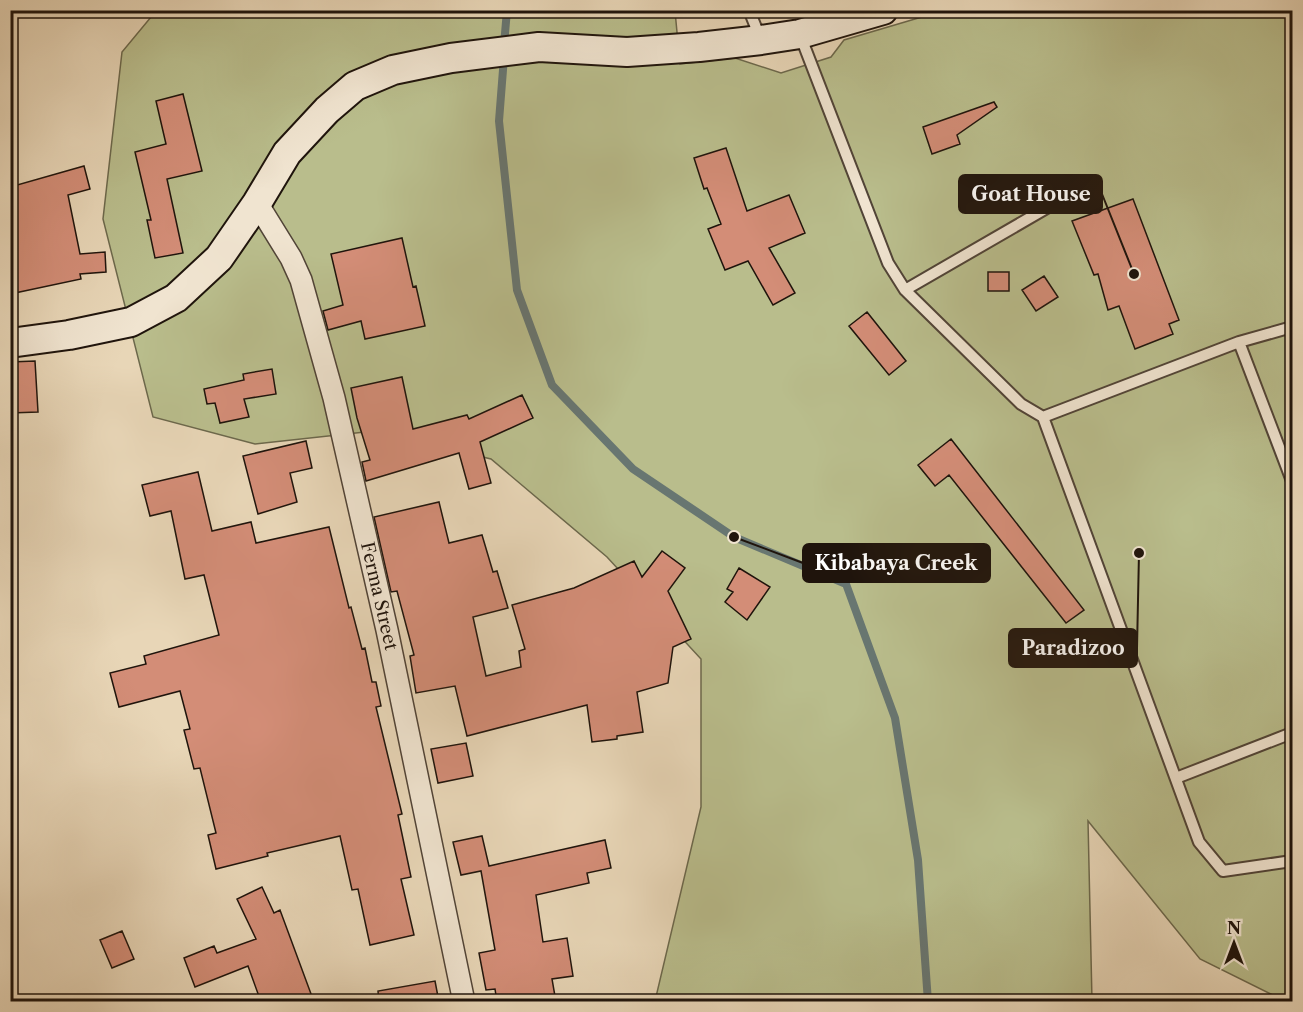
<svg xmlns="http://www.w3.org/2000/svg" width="1303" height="1012" font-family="'Libre Caslon Text',serif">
	<rect width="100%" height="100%" fill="#e8d6b7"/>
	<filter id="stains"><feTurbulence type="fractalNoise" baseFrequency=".00333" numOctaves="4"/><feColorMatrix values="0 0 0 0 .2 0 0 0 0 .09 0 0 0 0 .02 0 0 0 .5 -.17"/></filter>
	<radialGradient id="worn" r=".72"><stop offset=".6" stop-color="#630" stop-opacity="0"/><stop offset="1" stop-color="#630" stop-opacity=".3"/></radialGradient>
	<path fill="#b9bd8c" stroke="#6c684c" stroke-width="1.5" d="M156 11H675L680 64 735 58 781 73 831 57 844 40 942 11H1292V1001H1285L1200 959 1088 821 1092 1001H655L701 807V659L607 557 491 459 374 431 255 444 153 417 103 219 122 52Z"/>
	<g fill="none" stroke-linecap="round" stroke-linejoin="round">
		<path stroke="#687671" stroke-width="8" d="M504 45 507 10
			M504 57 499 121 517 290 552 385 633 469 734 537 846 584 895 718 918 860 928 1002"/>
	</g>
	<path fill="#d38d77" stroke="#1f140c" stroke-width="1.5" d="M183 94 202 171 167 179 183 253 155 258 147 220H151L135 152 166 144 156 101Z
		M994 102 997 107 957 135 960 144 932 154 923 127Z
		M726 148 747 211 789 195 805 233 769 248 795 293 773 305 748 261 725 270 708 229 721 224 707 188 704 189 694 158Z
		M84 166 90 189 68 195 80 254 105 252 106 272 80 274 81 279 10 294V187Z
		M1133 199 1179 320 1169 324 1173 334 1135 349 1119 306 1108 310 1098 274 1094 275 1072 221Z
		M402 238 413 287 416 286 425 326 365 339 361 321 328 330 323 311 343 305 331 254Z
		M988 272H1009V291H988Z
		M1044 276 1058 297 1036 311 1022 290Z
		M867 312 906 361 889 375 849 326Z
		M35 361 38 412 10 413V362Z
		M272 369 276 394 244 399 249 417 220 423 215 403 207 404 204 389 244 380 243 374Z
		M402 377 413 429 467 415 469 419 522 395 533 418 480 442 491 483 469 489 459 453 366 481 362 462 370 460 357 418 351 388Z
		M951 439 1084 610 1066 623 949 475 935 486 918 465Z
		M306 441 312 468 290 473 297 502 258 514 243 456Z
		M198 472 212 531 251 522 256 543 329 527 349 608 351 607 362 649 365 648 372 682H376L381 706 376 707 402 814 398 815 411 877 401 879 414 935 370 945 358 889 352 890 340 836 267 853 268 856 216 869 208 835 216 833 200 768 194 769 184 730 190 729 180 691 119 707 110 673 146 664 144 656 219 635 204 575 185 579 171 511 150 516 142 485Z
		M439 502 449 543 482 535 493 572 497 571 508 608 473 617 486 676 521 667 519 651 525 649 512 605 574 588 634 561 642 577 662 551 685 568 668 591 691 639 673 647 668 683 637 692 643 732 617 736V739L592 742 587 705 467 736 455 686 416 693 410 656 414 655 397 591 391 592 374 517Z
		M739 568 770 587 747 620 725 602 733 592 727 589Z
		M466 743 473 776 438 783 431 749Z
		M482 836 489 866 605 840 611 868 587 873 589 883 536 895 543 942 567 938 573 976 552 979 556 1002H497L495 989 486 990 479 953 495 950 481 871 461 875 453 842Z
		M262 887 274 913 280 910 314 1002H261L248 966 195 987 184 958 214 946 217 953 256 939 237 899Z
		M122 931 134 959 112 968 100 940Z
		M435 981 439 1002H379L378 991Z"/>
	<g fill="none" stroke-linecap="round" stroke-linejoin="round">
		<defs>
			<path id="service" d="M749 10 761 40
				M800 35 888 263 905 290 1021 404 1043 417 1199 842 1223 871 1292 861
				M905 290 1052 205
				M1239 342 1292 481
				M1043 417 1239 342 1292 327
				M1176 778 1292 733"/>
			<path id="minor" d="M257 203 291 258 301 280 334 398 387 630 464 1002"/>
			<path id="secondary" d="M10 343 69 335 131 322 176 298 219 258 257 203 287 153 327 110 355 86 393 70 451 58 539 47 627 52 699 47 761 40 800 34 883 10"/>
		</defs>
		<use href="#service" stroke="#514437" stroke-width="14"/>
		<use href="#minor" stroke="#514437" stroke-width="24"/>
		<use href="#secondary" stroke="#1f140c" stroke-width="32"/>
		<use href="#service" stroke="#f0e4d0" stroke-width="10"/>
		<use href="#minor" stroke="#f0e4d0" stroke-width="21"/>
		<use href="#secondary" stroke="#f0e4d0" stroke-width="28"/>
	</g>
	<g text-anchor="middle" stroke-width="4.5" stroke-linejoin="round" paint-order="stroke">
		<g font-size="18" fill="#1f140c" stroke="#f0e4d0">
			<text transform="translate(379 596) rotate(77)" y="6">Ferma Street</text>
		</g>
	</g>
	<path fill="none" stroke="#1f140c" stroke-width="2" d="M1134 274L1102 194M734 537L803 563M1139 553L1137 648"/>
	<g fill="#1f140c" stroke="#f0e4d0" stroke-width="2">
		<circle cx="1134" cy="274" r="6"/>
		<circle cx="734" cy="537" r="6"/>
		<circle cx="1139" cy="553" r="6"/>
	</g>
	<g fill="#1f140c" stroke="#1f140c" stroke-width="2">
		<rect x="959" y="175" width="143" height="38" rx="6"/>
		<rect x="803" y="544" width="187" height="38" rx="6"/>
		<rect x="1009" y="629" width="128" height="38" rx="6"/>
	</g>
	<g font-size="20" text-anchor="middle" font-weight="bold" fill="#fff">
		<text x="1031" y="201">Goat House</text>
		<text x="896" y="570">Kibabaya Creek</text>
		<text x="1073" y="655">Paradizoo</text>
	</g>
	<rect width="1303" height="1012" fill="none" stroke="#e8d6b7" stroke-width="36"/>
	<rect x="12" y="12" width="1279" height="988" fill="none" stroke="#1f140c" stroke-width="3"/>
	<rect x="18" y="18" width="1267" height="976" fill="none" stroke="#1f140c" stroke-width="1.5"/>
	<g transform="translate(1234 943)" stroke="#f0e4d0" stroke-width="4.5" paint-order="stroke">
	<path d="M0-4.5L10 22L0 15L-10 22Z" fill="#1f140c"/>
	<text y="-9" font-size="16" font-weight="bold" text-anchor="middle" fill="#1f140c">N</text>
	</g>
	<rect width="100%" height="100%" filter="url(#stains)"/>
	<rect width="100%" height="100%" fill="url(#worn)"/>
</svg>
